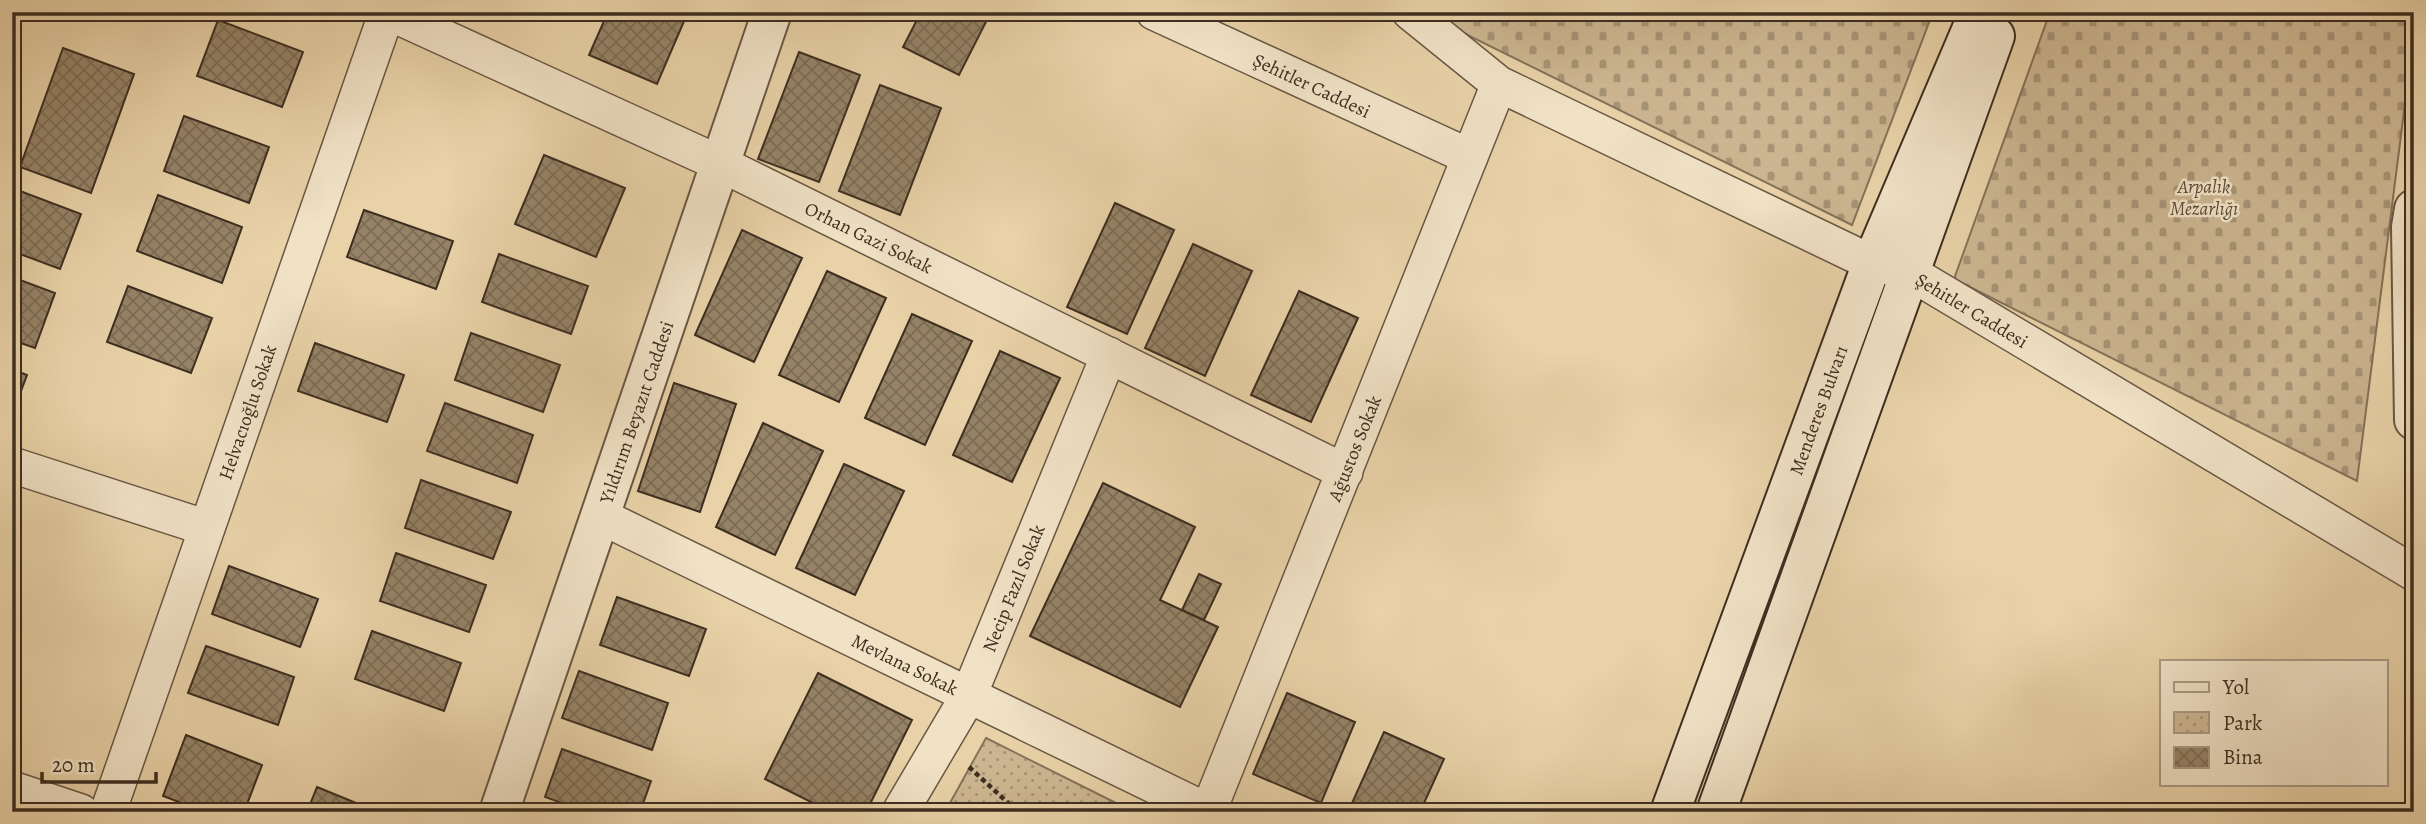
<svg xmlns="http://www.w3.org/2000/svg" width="2426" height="824" font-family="Alegreya,serif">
	<defs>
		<pattern id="cemetery-stones" width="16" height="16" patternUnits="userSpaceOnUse" patternTransform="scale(1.75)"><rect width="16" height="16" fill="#ccb691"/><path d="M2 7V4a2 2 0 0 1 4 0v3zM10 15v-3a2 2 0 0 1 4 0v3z" fill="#a79476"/></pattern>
		<pattern id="park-dots" width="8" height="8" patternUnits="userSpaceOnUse" patternTransform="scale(1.75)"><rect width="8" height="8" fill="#ccb691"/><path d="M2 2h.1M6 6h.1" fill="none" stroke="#a79476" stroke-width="1.8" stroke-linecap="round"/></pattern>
		<pattern id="building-cross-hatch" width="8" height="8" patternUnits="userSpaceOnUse" patternTransform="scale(1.75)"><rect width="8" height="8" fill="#968367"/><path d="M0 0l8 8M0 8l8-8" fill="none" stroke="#7c6c54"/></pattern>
	</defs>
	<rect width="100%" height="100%" fill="#e9d2a8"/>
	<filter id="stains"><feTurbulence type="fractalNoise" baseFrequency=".00286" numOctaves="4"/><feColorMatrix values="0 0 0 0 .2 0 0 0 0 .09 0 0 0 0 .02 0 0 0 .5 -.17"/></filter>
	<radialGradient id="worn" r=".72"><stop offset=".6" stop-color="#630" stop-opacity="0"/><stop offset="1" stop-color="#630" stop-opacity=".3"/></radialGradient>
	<path fill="url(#cemetery-stones)" stroke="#847259" stroke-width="2" d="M1421 12H1933L1852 225Z
		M2050 12H2414V33L2357 481 1954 279Z"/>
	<path fill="url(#park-dots)" stroke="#847259" stroke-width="2" d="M986 738 1134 812H945Z"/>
	<path fill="url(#building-cross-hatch)" stroke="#3d2e21" stroke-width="2" d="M608 12H688L657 84 589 55Z
		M921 12H991L959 75 903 47Z
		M218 20 303 52 282 107 197 76Z
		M63 48 134 74 91 193 20 167Z
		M799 52 860 75 819 182 758 159Z
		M880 85 941 108 900 215 839 191Z
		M184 116 269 147 249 203 164 171Z
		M544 155 625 188 596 257 515 224Z
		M12 188 81 214 60 269 12 251Z
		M158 195 242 227 222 283 137 251Z
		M1115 203 1174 230 1127 334 1067 307Z
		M364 210 453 241 436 289 347 257Z
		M742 230 802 258 754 362 695 335Z
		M1193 244 1252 271 1205 376 1145 348Z
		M499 254 588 286 571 334 482 302Z
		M827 271 886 298 839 402 779 375Z
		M12 277 55 293 35 348 12 340Z
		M128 286 212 318 191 373 107 342Z
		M1299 291 1358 318 1311 422 1251 395Z
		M912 314 972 341 925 445 865 418Z
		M471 333 560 365 543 412 455 380Z
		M315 343 404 375 387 422 298 391Z
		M1000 351 1060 378 1012 482 953 455Z
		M12 369 27 375 12 415Z
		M674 383 736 404 700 512 638 491Z
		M445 403 533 435 517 483 427 451Z
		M763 423 823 451 775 555 716 527Z
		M844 464 904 491 855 595 796 568Z
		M421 480 511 512 493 559 405 528Z
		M1103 483 1195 527 1160 600 1218 627 1180 707 1030 636Z
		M396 553 486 585 469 632 380 601Z
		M229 566 318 599 300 647 212 614Z
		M1199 574 1221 584 1204 620 1182 610Z
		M617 597 706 629 689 676 600 645Z
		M372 631 461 663 444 711 355 679Z
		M206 646 294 677 278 725 188 693Z
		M579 671 668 703 652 750 562 718Z
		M818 673 912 720 866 812H831L765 779Z
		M1287 693 1355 722 1321 803 1253 774Z
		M1384 732 1444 759 1420 812H1348Z
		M186 735 262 765 244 812H205L163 796Z
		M562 749 651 781 640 812H587L545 797Z
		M317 787 378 812H307Z"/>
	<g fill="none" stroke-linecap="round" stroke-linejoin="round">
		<defs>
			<path id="minor" d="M388 12 721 164 1345 472
				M1154 12 1470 157
				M1410 12 1499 84 1872 263 1909 272 2414 573
				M12 465 207 528
				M600 516 1209 812
				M12 789 81 812
				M108 812 387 12
				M900 812 969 695 1109 355
				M1208 812 1499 84"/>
			<path id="tertiary" d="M2414 209 2411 227 2414 420
				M499 812 772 12"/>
			<path id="secondary" d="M1670 812 1872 263 1979 12
				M1716 812 1995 36"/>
		</defs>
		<use href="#minor" stroke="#685743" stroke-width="38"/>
		<use href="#tertiary" stroke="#685743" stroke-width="42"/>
		<use href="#secondary" stroke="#3d2e21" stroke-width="42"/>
		<path stroke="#3d2e21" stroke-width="4.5" stroke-dasharray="5 3.5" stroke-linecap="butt" d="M969 767 1018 812"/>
		<use href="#minor" stroke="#f1e2c6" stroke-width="35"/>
		<use href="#tertiary" stroke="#f1e2c6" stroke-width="38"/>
		<use href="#secondary" stroke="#f1e2c6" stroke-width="38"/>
	</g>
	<g text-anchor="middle" stroke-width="5" stroke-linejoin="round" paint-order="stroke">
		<g font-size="19" fill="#3d2e21" stroke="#f1e2c6">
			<text transform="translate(1312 85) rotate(25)" y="7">Şehitler Caddesi</text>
			<text transform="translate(869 237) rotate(26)" y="7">Orhan Gazi Sokak</text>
			<text transform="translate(1972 310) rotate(31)" y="7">Şehitler Caddesi</text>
			<text transform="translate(1818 410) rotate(-70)" y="7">Menderes Bulvarı</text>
			<text transform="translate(247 412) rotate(-71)" y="7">Helvacıoğlu Sokak</text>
			<text transform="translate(636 412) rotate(-71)" y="7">Yıldırım Beyazıt Caddesi</text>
			<text transform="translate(1354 448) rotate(-68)" y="7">Ağustos Sokak</text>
			<text transform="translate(1013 588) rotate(-68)" y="7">Necip Fazıl Sokak</text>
			<text transform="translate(905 664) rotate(26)" y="7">Mevlana Sokak</text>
		</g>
		<g font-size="19" font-style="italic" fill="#5a4937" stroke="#f1e2c6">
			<text x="2204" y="193">Arpalık<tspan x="2204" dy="22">Mezarlığı</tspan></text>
		</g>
	</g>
	<rect width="2426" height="824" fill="none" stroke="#e9d2a8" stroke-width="42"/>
	<rect x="14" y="14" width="2398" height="796" fill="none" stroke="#3d2e21" stroke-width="3.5"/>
	<rect x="21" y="21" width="2384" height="782" fill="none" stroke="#3d2e21" stroke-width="2"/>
	<rect x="2160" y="660" width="228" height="126" fill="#f1e2c6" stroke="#a99a84" stroke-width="2"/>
	<rect x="2174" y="682" width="35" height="10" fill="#f1e2c6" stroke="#a99a84" stroke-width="2"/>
	<text x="2223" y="694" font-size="21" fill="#3d2e21">Yol</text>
	<rect x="2174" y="712" width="35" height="21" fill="url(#park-dots)" stroke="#a99a84" stroke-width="2"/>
	<text x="2223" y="730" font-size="21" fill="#3d2e21">Park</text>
	<rect x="2174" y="747" width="35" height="21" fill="url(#building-cross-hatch)" stroke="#a99a84" stroke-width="2"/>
	<text x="2223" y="764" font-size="21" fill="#3d2e21">Bina</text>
	<path d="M42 772v10h114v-10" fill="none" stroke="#3d2e21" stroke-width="3.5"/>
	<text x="52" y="772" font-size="21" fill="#3d2e21" stroke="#f1e2c6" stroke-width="5" paint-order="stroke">20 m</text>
	<rect width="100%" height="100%" filter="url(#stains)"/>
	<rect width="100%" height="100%" fill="url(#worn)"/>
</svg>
